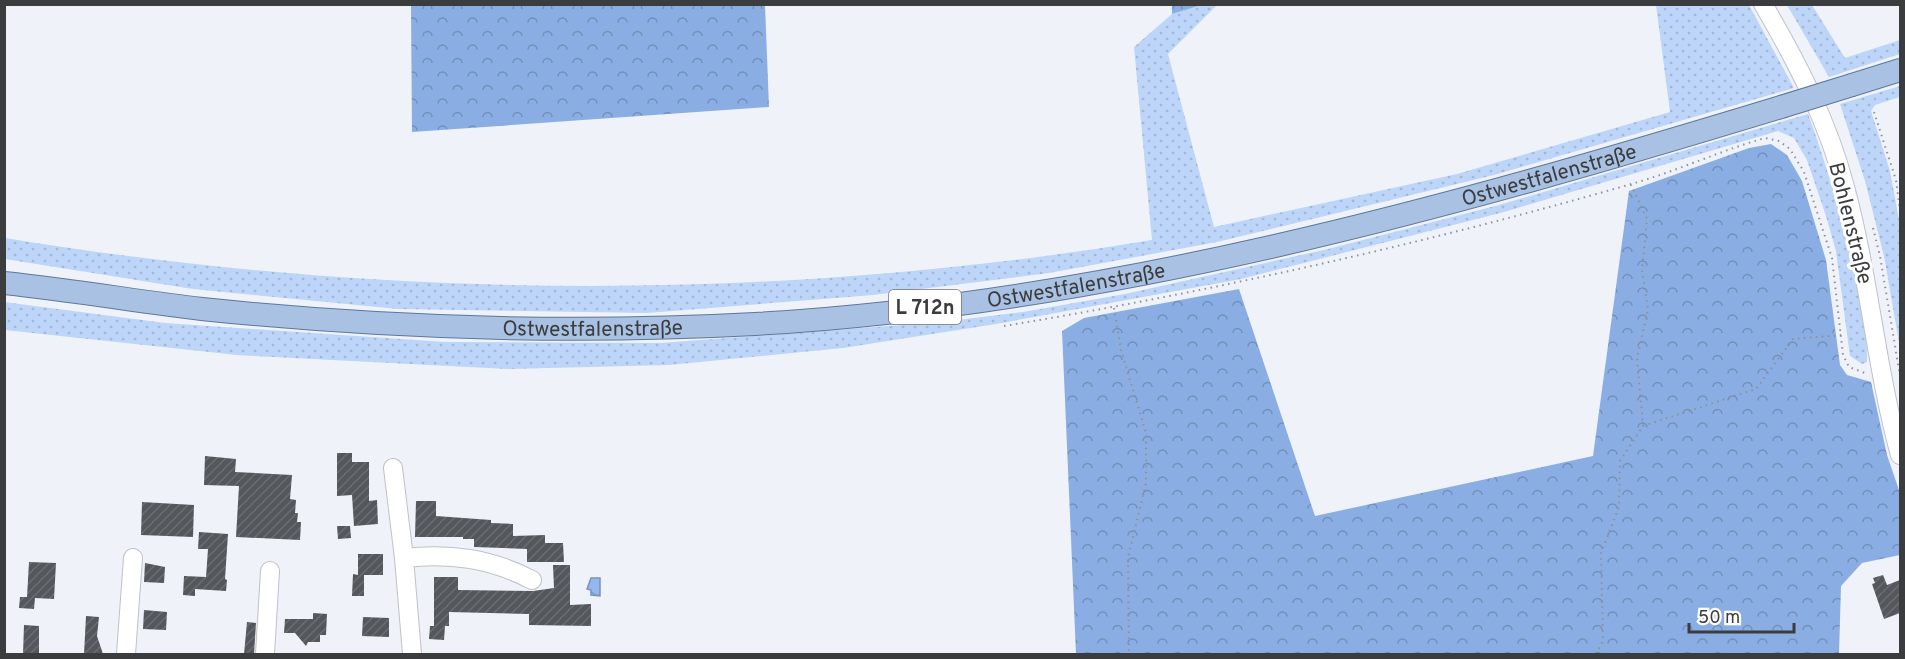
<svg xmlns="http://www.w3.org/2000/svg" width="1905" height="659" font-family="Overpass,sans-serif">
	<defs>
		<pattern id="grass-dots" width="8" height="8" patternUnits="userSpaceOnUse" patternTransform="scale(1.5)"><rect width="8" height="8" fill="#bcd5f8"/><path d="M2 2h.1M6 6h.1" fill="none" stroke="#a2b8d6" stroke-width="1.8" stroke-linecap="round"/></pattern>
		<pattern id="forest-crowns" width="20" height="18" patternUnits="userSpaceOnUse" patternTransform="scale(1.5)"><rect width="20" height="18" fill="#8aaee3"/><path d="M2 6a3 3 0 1 1 6 0M12 15a3 3 0 1 1 6 0" fill="none" stroke="#728fb9"/></pattern>
		<pattern id="water-ripples" width="26" height="14" patternUnits="userSpaceOnUse" patternTransform="scale(1.5)"><rect width="26" height="14" fill="#92b8ec"/><path d="M2 4q2-2 4 0t4 0M15 11q2-2 4 0t4 0" fill="none" stroke="#7897c1"/></pattern>
		<pattern id="building-hatch" width="6" height="6" patternUnits="userSpaceOnUse" patternTransform="scale(1.5)"><rect width="6" height="6" fill="#54575c"/><path d="M-1 1l2-2M0 6l6-6M5 7l2-2" fill="none" stroke="#6a6d71"/></pattern>
	</defs>
	<rect width="100%" height="100%" fill="#eff2f8"/>
	<path fill="url(#grass-dots)" d="M1201 4 1217 5 1168 54 1214 227 1457 174 1670 112 1656 5H1749L1794 88 1494 175 1217 242 1049 273 873 295 647 313 398 309 193 289 5 259V238C383 300 774 303 1152 240L1134 47 1172 14Z
		M1787 5H1812L1845 58 1900 40V54L1829 77Z
		M1900 86V97L1875 105 1871 111 1890 171 1900 225V348L1884 256 1865 181 1840 104Z
		M1808 114C1830 174 1847 235 1859 297 1863 319 1868 340 1867 362L1862 364 1850 356 1836 251 1826 216 1807 160 1794 138 1778 131 1504 212 1241 279 996 324 843 348 669 365 508 369 237 355 5 330 4 302 165 323 445 342 661 343 942 322 1023 312 1125 294 1328 249 1499 205Z"/>
	<path fill="url(#forest-crowns)" d="M1172 4H1201V5L1172 14Z
		M411 5H765L769 107 412 132Z
		M1771 144 1787 155 1802 181 1826 260 1840 365 1847 375 1871 382 1887 455 1900 493V555L1862 563 1841 586 1839 654H1076L1062 331 1084 318 1239 289 1315 516 1593 456 1629 191 1749 148Z"/>
	<path fill="url(#water-ripples)" stroke="#7893b8" stroke-width="1.5" d="M591 578H600V596L591 595V590L587 589Z"/>
	<path fill="url(#building-hatch)" d="M337 453H352V462H369V501L377 500 378 524 354 526 352 495 337 496Z
		M205 456 236 459 235 472 292 475 290 499 296 500 295 513H298L297 522H301L300 540 236 537 239 486 204 485Z
		M416 501H436V516L491 520V523L513 524V536L545 535V543H563L564 562H527V549L474 547V539H463V537H415Z
		M142 502 194 505 193 537 141 535Z
		M337 526H350L351 538 338 539Z
		M199 532 228 534 225 579 227 580 226 591 195 589V596L183 595 184 576 206 577 208 549H198Z
		M358 554H383V575H364V596H352L353 574 358 575Z
		M29 562 56 563 54 599 35 598 34 609 19 608 20 597H27Z
		M145 563 165 567 164 583 144 582Z
		M553 565H570V605L591 604V626L529 625V614L449 612V626H445L444 640 429 639 430 626H434V577H458V590L533 591 554 588Z
		M1883 575 1887 585 1900 580V613L1884 619 1872 584 1875 583 1873 578Z
		M144 610 167 612 166 630 143 629Z
		M313 613 327 614 326 635H320V642H308L306 646 295 633H284L285 619H313Z
		M86 616 99 617 97 636 103 654H84Z
		M363 617 389 618V637L362 636Z
		M247 622 256 623 254 654H244Z
		M24 625 39 626V654H23Z"/>
	<g fill="none" stroke-linecap="round" stroke-linejoin="round">
		<defs>
			<path id="minor" d="M1763 4C1797 62 1828 122 1845 187 1869 275 1876 368 1900 455
				M393 468 404 558
				M126 654 133 558
				M265 654 270 571
				M412 654 404 558C449 553 490 558 532 580"/>
			<g id="major">
				<path d="M1852 85 1900 70"/>
				<path id="s1" d="M4 283C71 290 136 301 202 309 385 328 571 334 755 324 1106 304 1446 209 1781 107"/>
			</g>
		</defs>
		<use href="#minor" stroke="#bec1c7" stroke-width="20"/>
		<use href="#major" stroke="#5d779c" stroke-width="24"/>
		<path stroke="#8e9094" stroke-width="2" stroke-dasharray="1.5 4.5" stroke-linecap="butt" d="M1874 112 1896 180 1900 211
			M1873 228 1880 256 1900 376
			M1114 308 1121 350 1146 433V483L1128 558 1129 654
			M1004 326C1215 291 1423 244 1628 185 1675 172 1719 151 1765 138L1779 141 1790 149 1804 172 1832 258 1843 355 1849 367 1865 373
			M1643 426 1756 389 1793 339 1842 335
			M1596 654 1603 641 1601 553 1619 507 1620 461 1643 426 1637 358 1648 310 1642 270 1647 219 1631 185"/>
		<use href="#minor" stroke="#fff" stroke-width="18"/>
		<use href="#major" stroke="#a9c1e2" stroke-width="22"/>
		<defs>
			<path id="major-bridge" d="M1781 107 1852 85"/>
		</defs>
		<use href="#major-bridge" stroke="#5d779c" stroke-width="24" stroke-linecap="butt"/>
		<use href="#major-bridge" stroke="#a9c1e2" stroke-width="22"/>
	</g>
	<g text-anchor="middle" stroke-width="6" stroke-linejoin="round" paint-order="stroke">
		<rect fill="#fff" stroke="#767678" stroke-width="1.5" x="889" y="290" width="72" height="34" rx="4.5"/>
		<g font-size="20" font-weight="bold" fill="#3b3c3e">
			<text x="925" y="314">L 712n</text>
		</g>
		<g font-size="21" fill="#3b3c3e" stroke="#fff">
			<text dy="7" stroke="none"><textPath href="#s1" startOffset="1563">Ostwestfalenstraße</textPath></text>
			<text transform="translate(1851 223) rotate(76)" y="7">Bohlenstraße</text>
			<text dy="7" stroke="none"><textPath href="#s1" startOffset="1077">Ostwestfalenstraße</textPath></text>
			<text dy="7" stroke="none"><textPath href="#s1" startOffset="591">Ostwestfalenstraße</textPath></text>
		</g>
	</g>
	<rect width="1905" height="659" fill="none" stroke="#3b3c3e" stroke-width="12"/>
	<path d="M1689 623v9h105v-9" fill="none" stroke="#3b3c3e" stroke-width="3"/>
	<text x="1698" y="623" font-size="18" fill="#3b3c3e" stroke="#ffffff" stroke-width="4.5" paint-order="stroke">50 m</text>
</svg>
